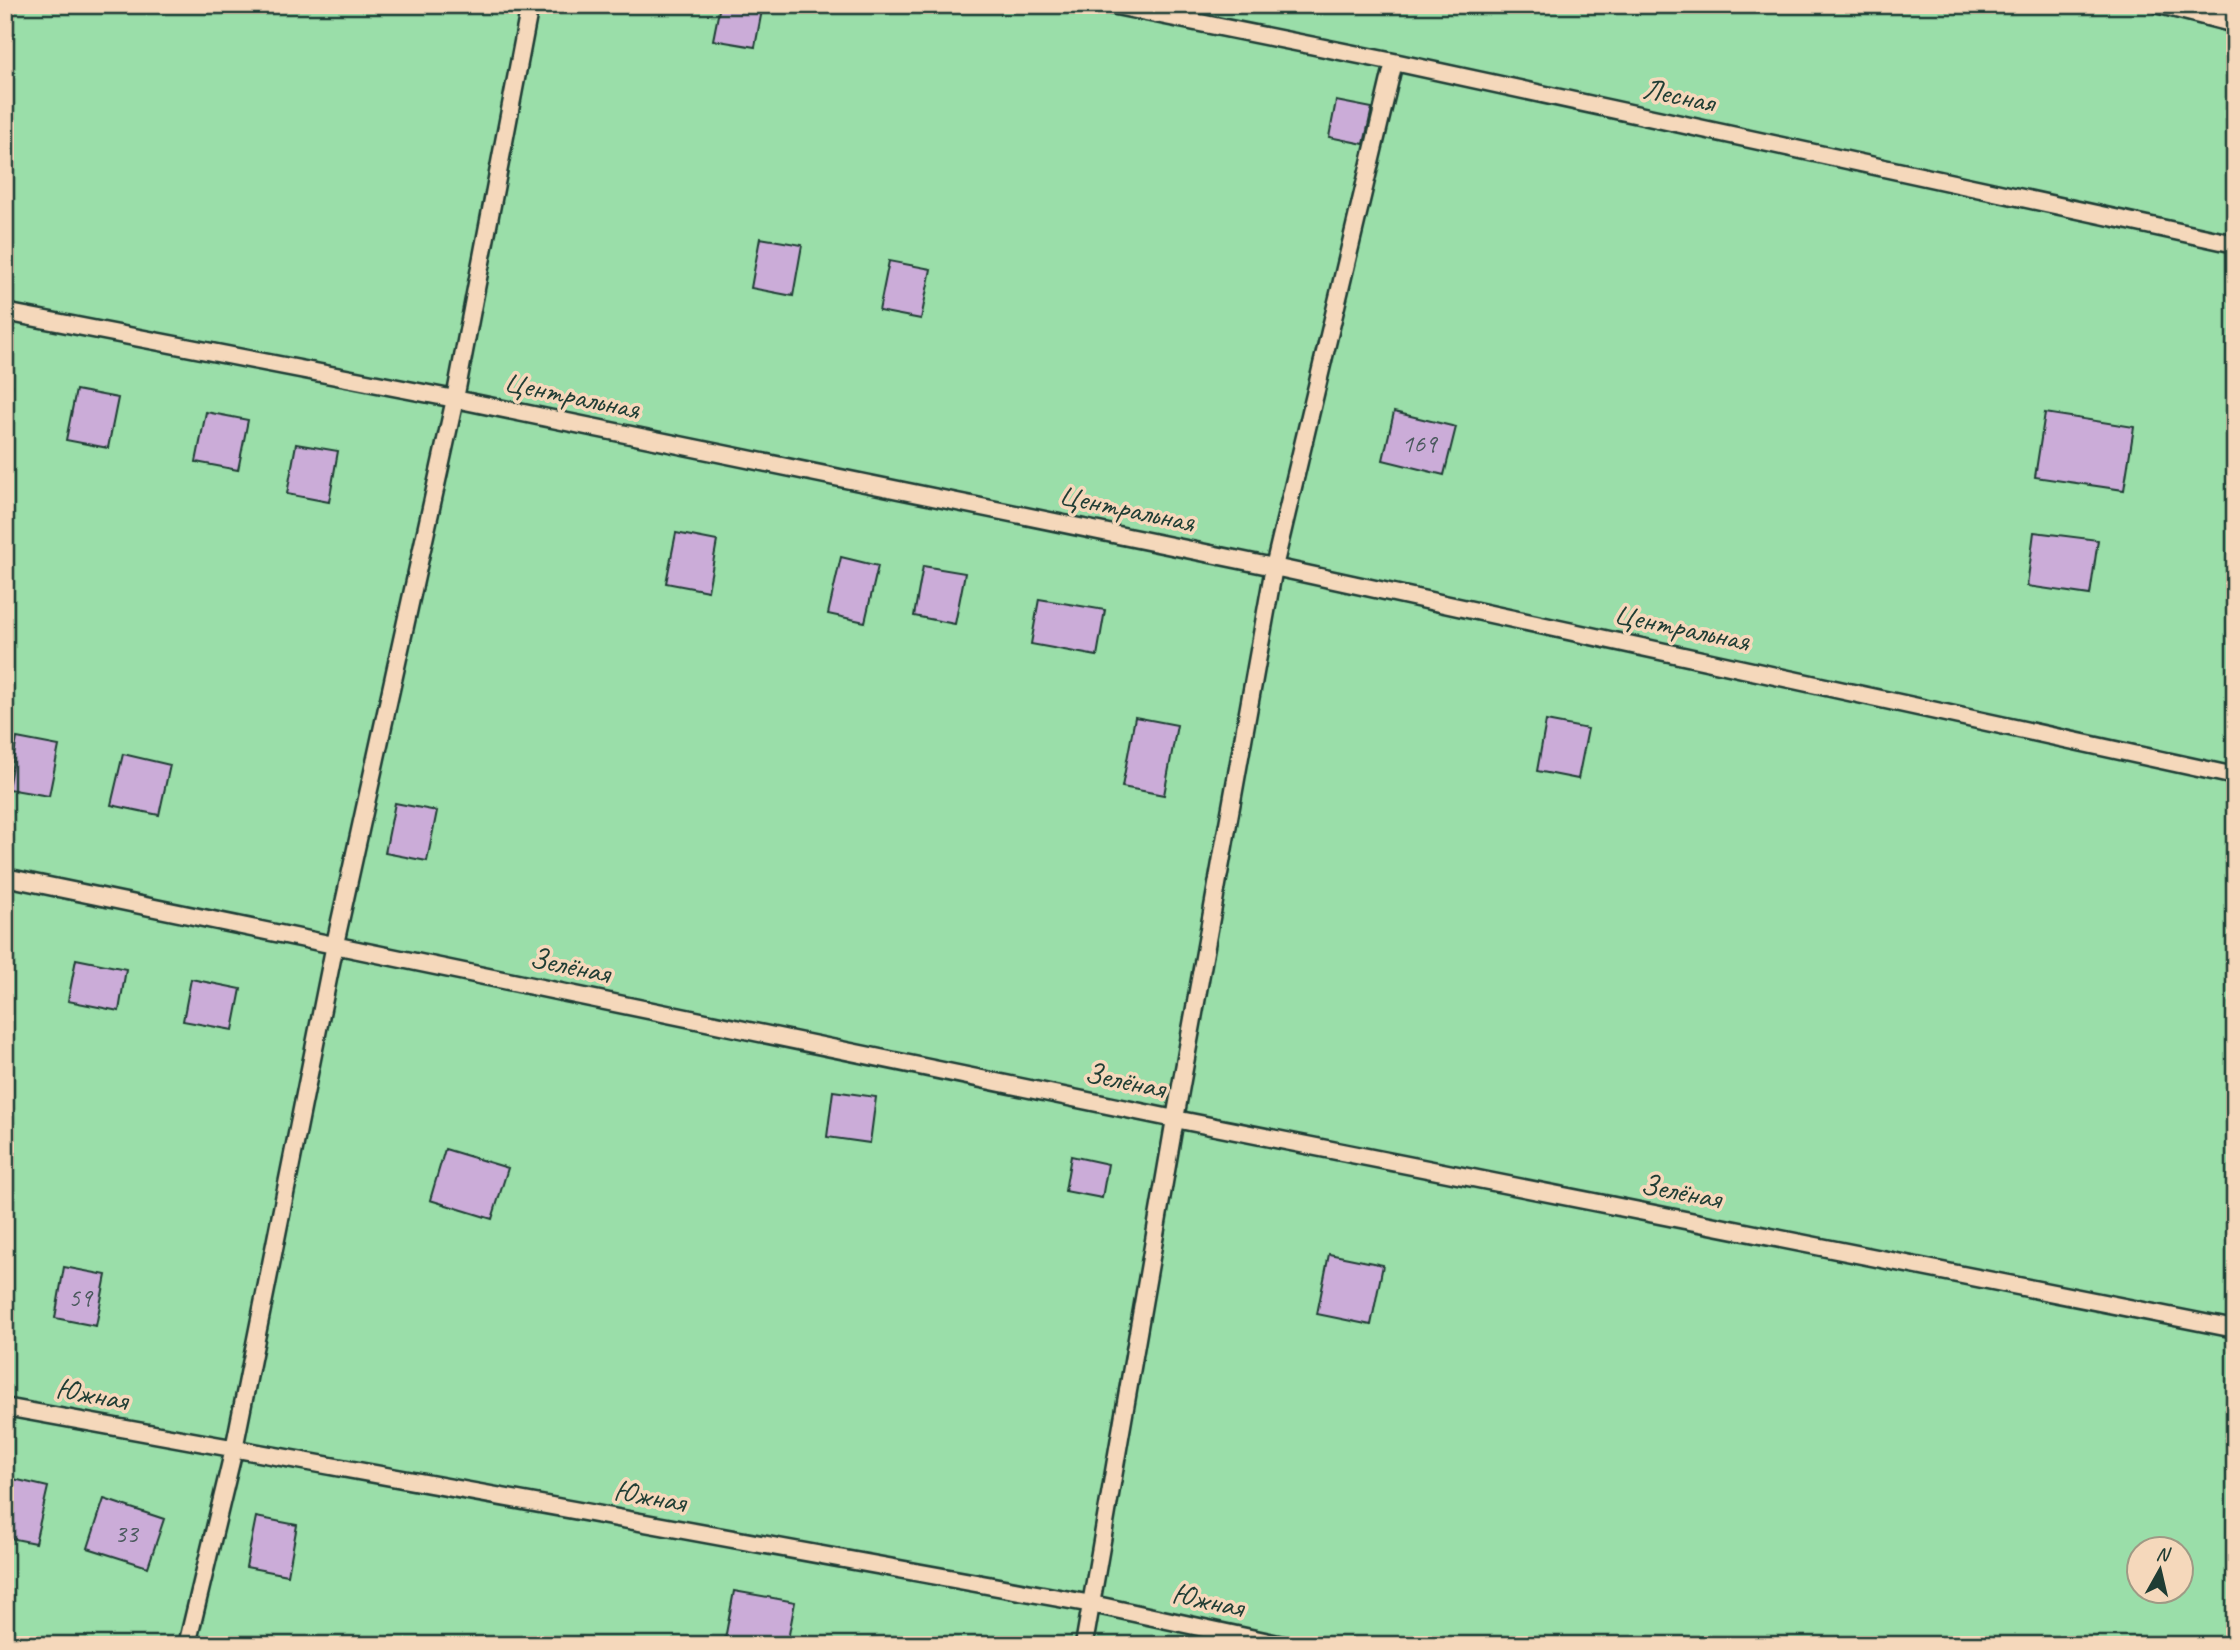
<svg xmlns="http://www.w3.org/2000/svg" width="2240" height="1650" font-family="Caveat,sans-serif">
	<rect width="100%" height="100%" fill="#f5d8bb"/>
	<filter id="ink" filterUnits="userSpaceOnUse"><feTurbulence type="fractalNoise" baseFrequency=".0143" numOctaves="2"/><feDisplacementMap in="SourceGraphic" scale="14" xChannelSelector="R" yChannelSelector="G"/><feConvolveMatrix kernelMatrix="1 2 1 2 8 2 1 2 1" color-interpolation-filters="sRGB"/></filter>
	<g filter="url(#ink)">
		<path fill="#9adea9" stroke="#5c8e6e" stroke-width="2" fill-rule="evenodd" d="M5 5H2235V1645H5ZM2138 1548H2180V1590H2138Z"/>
		<path fill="#cbacd8" stroke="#1f3d34" stroke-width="2" d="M720 5H763L755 47 713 40Z
			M1336 101 1372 108 1364 144 1329 137Z
			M760 238 802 245 793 296 751 288Z
			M889 261 931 269 921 319 879 311Z
			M5 383 12 385 5 421Z
			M76 390 118 398 108 448 66 440Z
			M206 412 248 420 238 470 196 462Z
			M1394 412 1456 427 1444 475 1383 460Z
			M2045 413 2134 427 2124 490 2035 477Z
			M296 444 338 451 329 502 287 494Z
			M2034 532 2098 540 2090 595 2027 586Z
			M676 533 717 541 708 591 666 583Z
			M841 557 878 566 865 622 828 614Z
			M923 566 965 573 955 624 914 616Z
			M1039 599 1105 610 1097 656 1031 644Z
			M1135 717 1177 725 1164 795 1122 787Z
			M1546 721 1588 729 1578 779 1537 771Z
			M17 738 59 746 49 796 8 789Z
			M123 754 170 765 159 815 111 805Z
			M395 803 437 811 427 861 385 853Z
			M76 959 126 969 119 1011 68 1001Z
			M191 979 241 989 233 1030 183 1021Z
			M833 1091 876 1097 870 1143 827 1137Z
			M445 1149 508 1168 492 1219 430 1200Z
			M1071 1156 1108 1164 1102 1198 1065 1191Z
			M1329 1254 1383 1265 1371 1325 1317 1314Z
			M64 1267 106 1275 96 1326 55 1318Z
			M5 1477 48 1487 35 1543 5 1537Z
			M104 1499 164 1519 148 1567 88 1548Z
			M256 1517 297 1525 288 1575 246 1567Z
			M734 1591 795 1602 787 1645H757L725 1639Z"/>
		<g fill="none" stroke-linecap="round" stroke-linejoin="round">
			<defs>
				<path id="lane" d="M1111 5 1394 62 2235 244
					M2160 5 2235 24
					M5 312 455 399 1274 567 2235 776
					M5 877 1175 1119 2235 1329
					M5 1407 1092 1604 1283 1645
					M187 1645 234 1449 335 944 455 399 530 5
					M1084 1645 1175 1119 1274 567 1394 62"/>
			</defs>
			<use href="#lane" stroke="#1f3d34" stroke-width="21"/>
			<use href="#lane" stroke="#f5d8bb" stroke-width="16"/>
		</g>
	</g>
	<g text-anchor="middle" stroke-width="7" stroke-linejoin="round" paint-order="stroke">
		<g font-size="26" fill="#4a595d">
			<text x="1419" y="452">169</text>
			<text x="80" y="1306">59</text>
			<text x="126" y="1542">33</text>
		</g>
		<g font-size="30" fill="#1f3d34" stroke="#f5d8bb">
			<text transform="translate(1679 95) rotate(12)" y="10">Лесная</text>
			<text transform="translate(572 395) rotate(12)" y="10">Центральная</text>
			<text transform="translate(1127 508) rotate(12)" y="10">Центральная</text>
			<text transform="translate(1682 627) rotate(12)" y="10">Центральная</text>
			<text transform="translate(570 965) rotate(12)" y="10">Зелёная</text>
			<text transform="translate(1125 1080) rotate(12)" y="10">Зелёная</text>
			<text transform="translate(1681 1191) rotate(11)" y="10">Зелёная</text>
			<text transform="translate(92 1394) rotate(10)" y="10">Южная</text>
			<text transform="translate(650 1496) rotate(10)" y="10">Южная</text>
			<text transform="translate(1208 1600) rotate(12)" y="10">Южная</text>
		</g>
	</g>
	<rect width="2240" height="1650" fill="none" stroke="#f5d8bb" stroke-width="28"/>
	<rect x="14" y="14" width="2212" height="1622" fill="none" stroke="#1f3d34" stroke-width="2.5" filter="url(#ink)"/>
	<g transform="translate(2160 1570) rotate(8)"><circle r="33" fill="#f5d8bb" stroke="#9f9a85" stroke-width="2"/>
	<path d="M0-5L12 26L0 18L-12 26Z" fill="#1f3d34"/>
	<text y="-10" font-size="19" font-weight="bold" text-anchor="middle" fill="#1f3d34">N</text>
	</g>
</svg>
